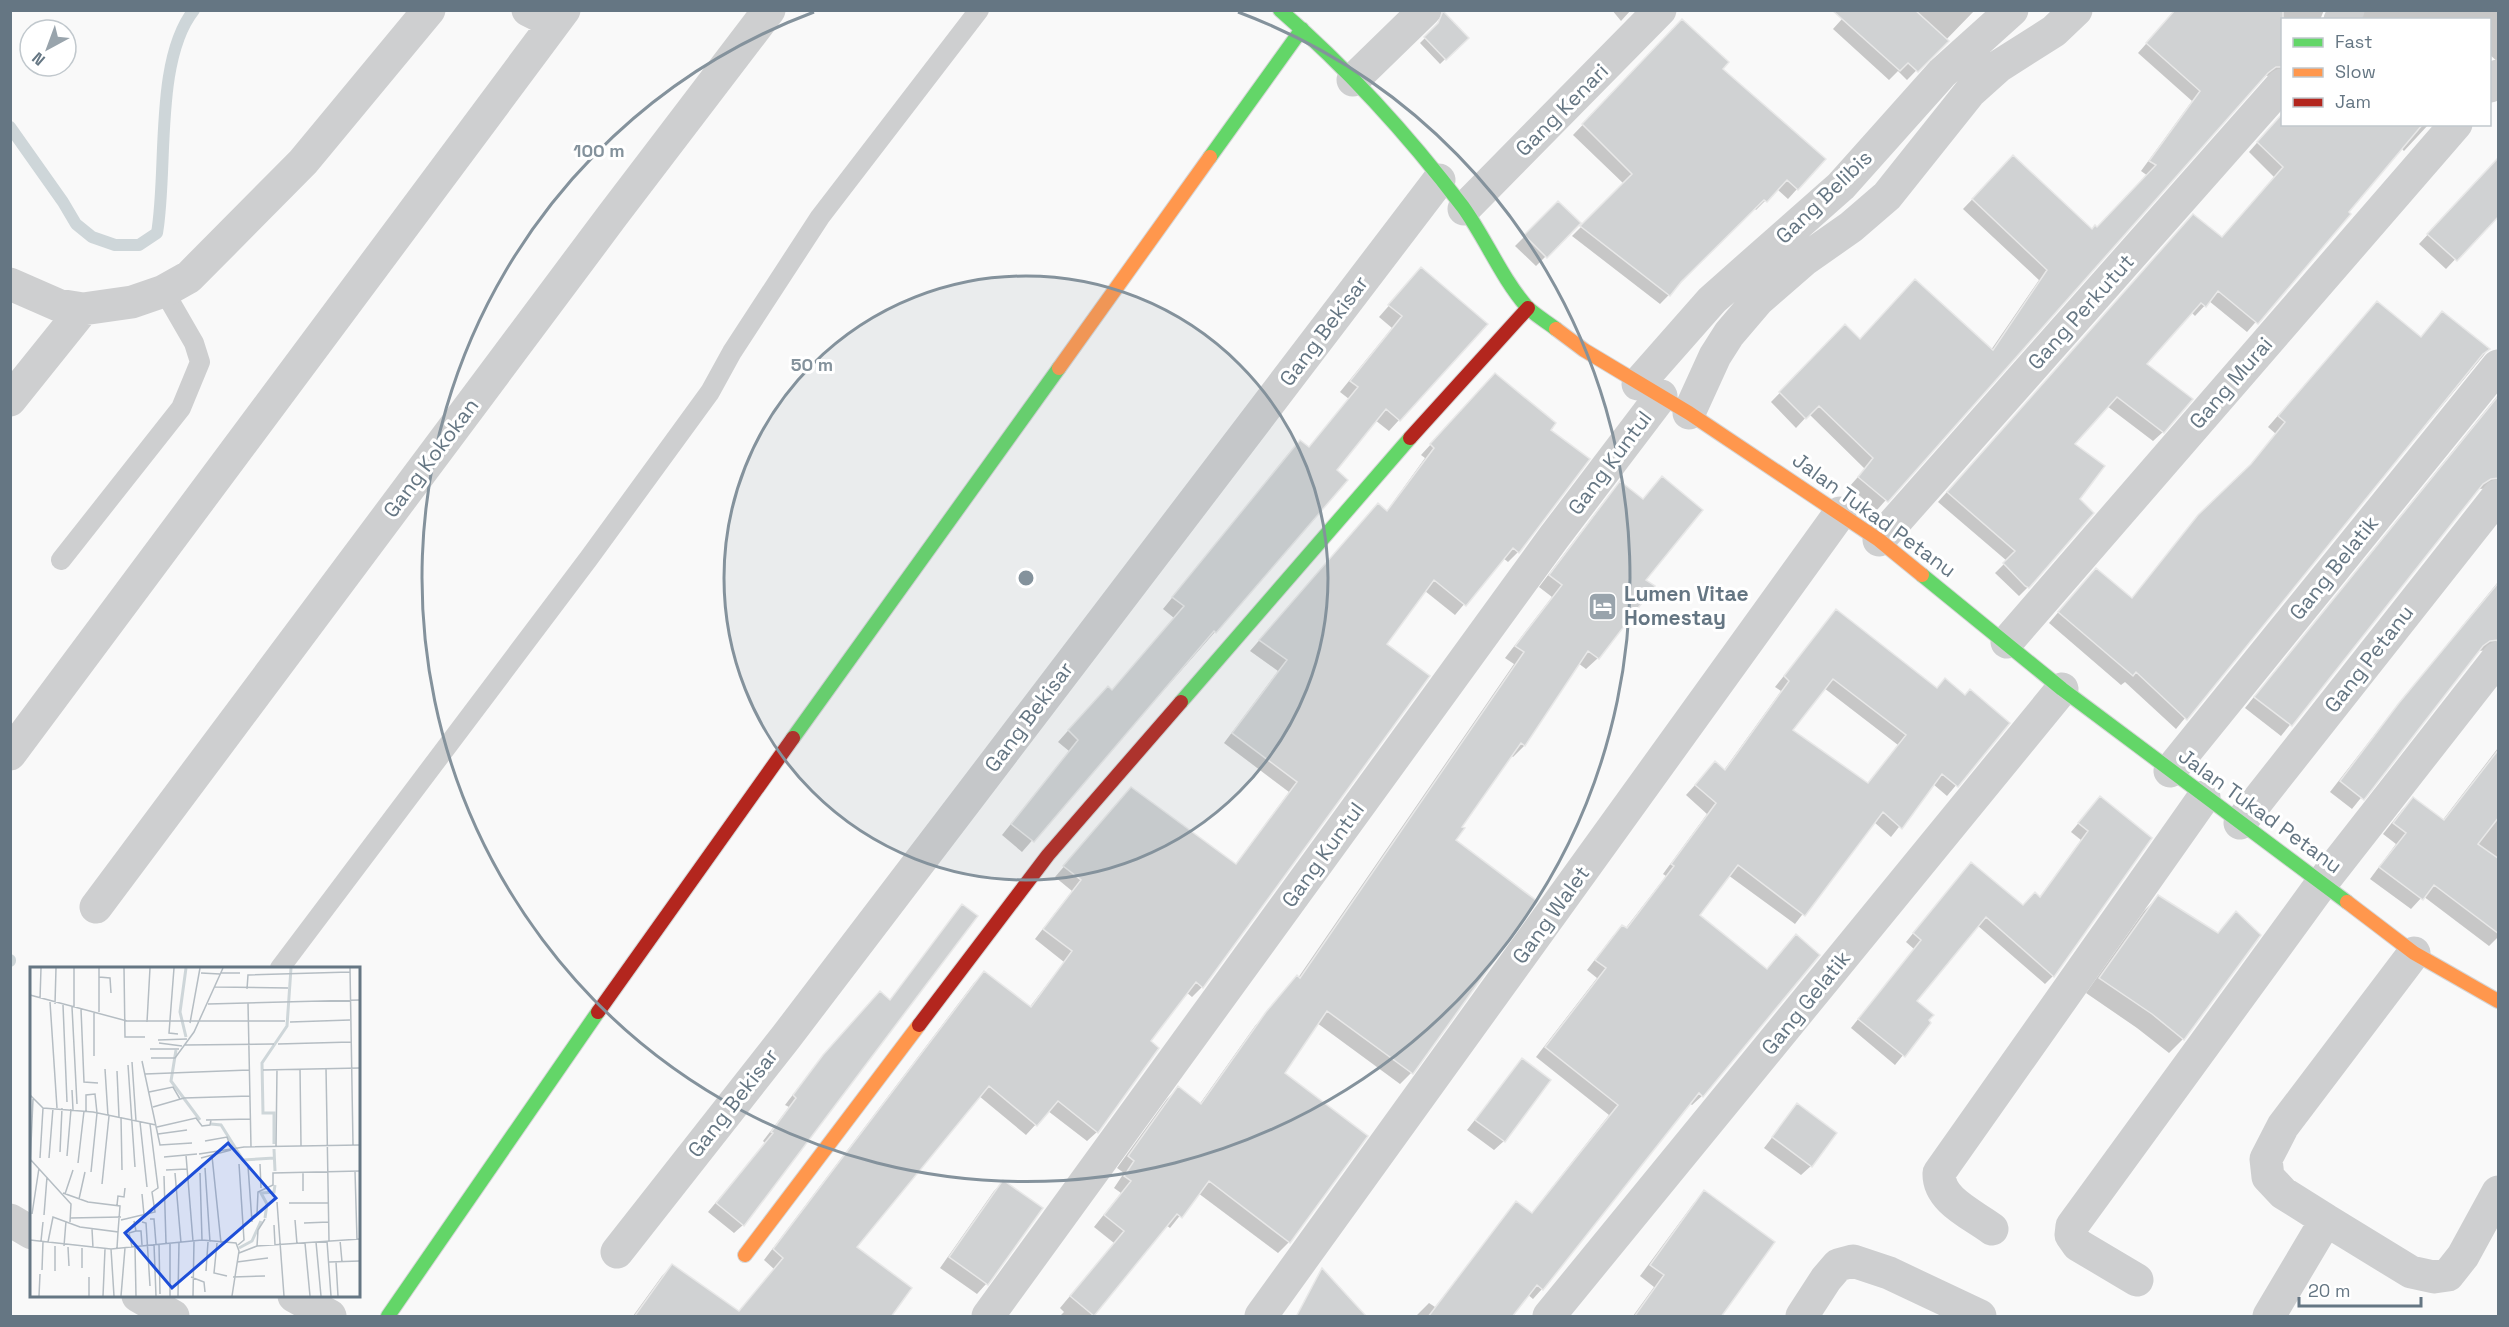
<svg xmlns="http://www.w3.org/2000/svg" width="2509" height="1327" font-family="'Space Grotesk',sans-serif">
	<rect width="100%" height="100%" fill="#f9f9f9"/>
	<path fill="#0003" fill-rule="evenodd" d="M1612 10H1631L1621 21Z
		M1850 10H1975L1907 80 1898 71 1889 80 1833 29Z
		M2176 10H2324L2320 20H2282V79L2275 75 2266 76 2259 80 1877 510 1849 487 1865 469 1809 414 1796 428 1771 402 1845 326 1860 341 1991 350 2039 280 1963 209 2013 157 2091 231 2097 229 2148 176 2141 171 2192 101 2138 53Z
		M2355 10H2498V62L2490 55V20H2357Z
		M1443 14 1467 38 1440 64 1420 43 1434 29Z
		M1682 21 1721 69 1824 159 1788 199 1777 189 1756 210 1754 208 1660 304 1572 236 1624 184 1573 135Z
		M2282 114V124H2429L2404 151 2401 148 2347 212 2349 214 2247 332 2209 301 2195 316 2191 312 2145 364 2163 432 2153 441 2107 406 2073 444 2078 499 2028 587 2019 596 1995 573 2007 561 1938 502 2184 225 2222 238 2274 177 2249 152Z
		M2498 159V214L2446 269 2419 244Z
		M1558 203 1579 223 1536 266 1515 246Z
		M1421 269 1399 420 1389 431 1375 420 1334 470 1215 632 1022 852 1002 835 1069 751 1058 742 1097 698 1112 691 1174 618 1163 609 1289 453 1300 442 1308 449 1349 399 1340 392 1392 328 1379 317Z
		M2367 313 2420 338 2442 313 2488 350 2176 729 2125 682 2121 685 2049 623 2086 580 2131 599 2188 528 2242 475 2276 434 2268 427Z
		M1485 385 1549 430 1518 552 1508 562 1503 558 1455 615 1425 591 1385 644 1202 987 1192 997 1186 992 1148 1041 1097 1132 1087 1141 1048 1111 1026 1135 979 1096 855 1247 889 1316H633L662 1276 672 1266 738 1312 774 1269 764 1260 974 983 984 973 1029 1008 1064 962 1035 939 1072 891 1055 877 1122 799 1235 865 1289 792 1224 743 1278 671 1250 651 1368 515 1386 512 1425 458 1421 455Z
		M2498 395V488L2479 489 2476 491 2281 736 2245 708Z
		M1620 483 1644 580 1598 658 1586 669 1578 663 1524 746 1513 757 1510 755 1460 827 1454 841 1411 1073 1400 1084 1317 1023 1283 1073 1289 1242 1278 1253 1198 1193 1170 1228 1166 1225 1091 1316H1060L1064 1312 1060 1308 1114 1243 1094 1227 1121 1193 1114 1188 1124 1173 1117 1168 1167 1099 1178 1088 1199 1105 1255 1026 1298 978 1514 664 1505 658 1552 597 1539 587 1609 495Z
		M2498 582V640L2489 650 2479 651 2352 809 2330 792 2389 716Z
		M1836 611 1936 689 1965 696 2008 723 1947 796 1933 784 1891 837 1874 822 1795 924 1728 875 1698 915 1702 1096 1692 1105 1689 1103 1542 1289 1533 1299 1527 1294 1510 1316H1416L1429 1303 1435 1307 1516 1203 1531 1214 1609 1115 1536 1057 1597 978 1587 970 1613 936 1622 927 1625 929 1666 876 1663 874 1707 814 1686 795 1715 763 1724 770 1781 691 1775 687ZM1824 688 1898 745 1867 784 1791 730Z
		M2498 748V937L2489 946 2423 896 2411 909 2370 879 2396 844 2383 834 2402 810 2413 799 2442 821Z
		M2092 807 2150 838 2053 976 2045 984 1977 925 1915 1001 1929 1023 1895 1065 1851 1028 1914 949 1906 942 1963 872 2023 907 2039 898 2081 840 2071 832Z
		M2158 897 2217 934 2236 913 2183 1039 2169 1053 2137 1028 2086 993 2144 911Z
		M962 906 743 1225 734 1233 708 1212 765 1143 763 1141 789 1107 785 1105 815 1066 871 1002 889 1001Z
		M1522 1060 1504 1141 1494 1150 1467 1130Z
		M1797 1105 1811 1166 1801 1175 1764 1148Z
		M1003 1182 986 1284 977 1294 940 1268 994 1191Z
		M1705 1192 1719 1316H1633L1654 1287 1640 1276 1694 1203Z"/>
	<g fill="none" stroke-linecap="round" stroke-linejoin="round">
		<path stroke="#ced6d9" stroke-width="12" d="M10 127 63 202 76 224 92 237 115 245H139L157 233C168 169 154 60 194 10
			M10 960V961"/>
	</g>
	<path fill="#d0d2d3" stroke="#e8e8e8" stroke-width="1.5" fill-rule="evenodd" d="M1832 10H1915L1949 41 1918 72 1908 63 1900 71Z
		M2175 10H2283V67H2276L2268 73 1888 502 1858 477 1873 458 1819 406 1806 419 1779 392 1845 324 1860 339 1915 279 1993 350 2047 270 1972 199 2013 155 2092 229 2095 225 2097 227 2156 165 2149 161 2200 91 2146 43Z
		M1443 11 1469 38 1446 60 1424 37 1438 23Z
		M1682 19 1729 62 1723 69 1826 159 1798 190 1787 180 1767 202 1764 200 1681 282 1670 296 1580 226 1632 174 1582 124Z
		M2283 113V124H2423L2349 212 2351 214 2258 324 2218 291 2206 307 2201 303 2147 364 2193 399 2164 433 2117 397 2075 444 2105 466 2080 499 2094 513 2029 588 2025 586 2003 563 2015 551 1947 492 2193 214 2222 237 2283 167 2257 142Z
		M2499 157V216L2457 261 2427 234Z
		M1558 201 1581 223 1547 258 1524 235Z
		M1421 267 1488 324 1400 421 1386 409 1337 470 1348 480 1216 633 1214 631 1034 842 1011 824 1078 740 1068 730 1108 686 1112 690 1184 606 1172 597 1300 440 1309 447 1358 387 1350 381 1402 316 1388 305Z
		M2377 301 2421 337 2442 311 2490 349 2483 354 2187 720 2136 672 2133 676 2058 612 2096 568 2132 598 2198 515 2251 464 2285 422 2278 416Z
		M1495 373 1556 423 1551 430 1590 459 1519 553 1513 548 1466 606 1434 580 1387 644 1430 676 1203 988 1196 982 1151 1041 1159 1048 1098 1133 1058 1101 1037 1126 989 1086 857 1247 912 1288 891 1317H634L672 1264 739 1311 783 1258 773 1249 984 971 1031 1007 1072 951 1043 929 1081 880 1063 866 1131 787 1236 864 1297 782 1232 733 1287 660 1259 640 1378 503 1387 511 1434 448 1430 444Z
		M2499 395V478L2491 479 2483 484 2292 726 2254 697Z
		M1662 476 1703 510 1646 580 1655 586 1599 659 1588 651 1525 746 1521 743 1462 827 1465 828 1456 840 1537 901 1413 1074 1327 1011 1285 1073 1368 1136 1290 1243 1209 1181 1182 1218 1177 1214 1094 1316 1070 1296 1124 1231 1104 1215 1131 1181 1124 1176 1134 1161 1128 1156 1178 1086 1201 1104 1266 1012 1297 975 1300 978 1524 652 1515 646 1562 585 1549 575 1620 481 1643 499Z
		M2499 582V640L2490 641 2483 646 2364 800 2340 781 2399 703Z
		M1836 609 1937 688 1945 678 1965 695 1970 689 2010 723 1958 787 1942 774 1902 829 1883 812 1805 916 1738 865 1700 915 1767 969 1796 934 1820 955 1703 1097 1699 1093 1543 1290 1537 1285 1512 1317H1428L1516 1201 1532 1213 1618 1105 1545 1047 1606 968 1595 960 1622 925 1627 928 1674 866 1671 864 1716 803 1695 785 1715 761 1725 770 1789 681 1784 676ZM1833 679 1906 735 1868 783 1793 730Z
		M2499 749V817L2478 844 2499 859V934L2434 885 2423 900 2379 867 2406 833 2393 823 2413 797 2444 820Z
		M2100 796 2152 838 2054 977 1986 917 1917 1001 1934 1015 1929 1020 1931 1023 1905 1057 1858 1019 1921 940 1913 933 1971 862 2023 905 2035 892 2040 897 2088 831 2078 823Z
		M2158 895 2218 933 2236 911 2261 935 2184 1040 2152 1014 2099 978Z
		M962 904 978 916 744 1226 716 1203 773 1133 771 1132 796 1098 793 1095 823 1055 880 991 890 1000Z
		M1522 1058 1551 1080 1505 1142 1475 1120Z
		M1797 1103 1837 1133 1812 1167 1772 1137Z
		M1003 1180 1043 1208 988 1285 949 1257Z
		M1704 1190 1775 1242 1721 1317H1634L1664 1275 1650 1265Z
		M1322 1268 1367 1317H1296Z"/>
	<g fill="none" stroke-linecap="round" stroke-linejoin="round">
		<defs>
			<path id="fast" d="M1280 10C1347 68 1409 136 1463 207 1486 239 1501 277 1527 307 1535 315 1547 322 1556 329
				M1210 157 1302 29
				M1922 575 2062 689 2347 902
				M1181 702 1410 438
				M793 738 1059 368
				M388 1316 598 1012"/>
			<path id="slow" d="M1556 329 1584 350 1689 413 1879 540 1922 575
				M1059 368 1210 157
				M2347 902 2414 953 2498 1001
				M745 1255 919 1025"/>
			<path id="jam" d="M1410 438 1528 308
				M598 1012 793 738
				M919 1025 1048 855 1181 702"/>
		</defs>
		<use href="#fast" stroke="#d5d6d7" stroke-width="16"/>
		<use href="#slow" stroke="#d5d6d7" stroke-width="16"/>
		<use href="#jam" stroke="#d5d6d7" stroke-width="16"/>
		<path stroke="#cecfd0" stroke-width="20" d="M61 560 181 408 200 362 194 343 164 291
			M280 968 589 558 710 392 732 352 820 217 979 10"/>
		<path stroke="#cecfd0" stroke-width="33" d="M528 10 554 23
			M2340 20 2348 10
			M1353 80 1425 10
			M2490 86 2498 76
			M1464 209 1660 10
			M10 284 58 305 83 309 132 302 164 291 189 277 303 162 429 10
			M1638 384 1712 300 1841 186 1942 73 2012 10
			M10 400 83 309
			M1689 413 1715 356 1729 334 1758 300 1804 260 1851 227 1887 196 1970 92 1999 66 2054 31 2076 10
			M1879 540 2282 85
			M2007 642 2456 124
			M10 754 564 10
			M2170 771 2498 366
			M2240 823 2498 496
			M96 907 612 216 769 10
			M10 1220 32 1233
			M2326 1220 2283 1193 2268 1177 2266 1159 2283 1126 2414 953
			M1992 1229C1972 1214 1938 1200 1939 1173L2204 797
			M617 1252 786 1037 1439 180
			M2137 1280 2078 1245 2071 1235 2072 1226 2322 883 2498 658
			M138 1296 173 1316
			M294 1296 330 1316
			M988 1316 1554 537 1661 396
			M1261 1316 1840 513
			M1549 1316 2062 689
			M1802 1316 1826 1279 1838 1265 1853 1261 1889 1273 1980 1316
			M2269 1316 2326 1220 2411 1272 2434 1277 2448 1275 2463 1256 2498 1192"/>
		<use href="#fast" stroke="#63d668" stroke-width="14"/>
		<use href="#slow" stroke="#ff974d" stroke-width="14"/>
		<use href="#jam" stroke="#b3261e" stroke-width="14"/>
	</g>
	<circle cx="1026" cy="578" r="302" fill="#84929c" fill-opacity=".12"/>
	<g fill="none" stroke="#84929c" stroke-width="3">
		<circle cx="1026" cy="578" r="302"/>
		<path d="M1238 12A604 604 0 1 1 814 12"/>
	</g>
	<defs>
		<symbol id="hotel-square" viewBox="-11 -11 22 22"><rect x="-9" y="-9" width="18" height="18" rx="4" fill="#99a4ac" stroke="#fff"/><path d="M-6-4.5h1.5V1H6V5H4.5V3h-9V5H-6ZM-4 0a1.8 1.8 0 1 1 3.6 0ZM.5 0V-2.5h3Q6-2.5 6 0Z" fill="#fff"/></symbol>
	</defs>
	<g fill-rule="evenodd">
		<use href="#hotel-square" x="1586" y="590" width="33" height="33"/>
	</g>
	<g text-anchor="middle" stroke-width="6" stroke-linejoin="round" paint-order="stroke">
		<g font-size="21" fill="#657683" stroke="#fff">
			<text transform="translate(1562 110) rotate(-45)" y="7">Gang Kenari</text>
			<text transform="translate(1824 197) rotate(-44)" y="7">Gang Belibis</text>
			<text transform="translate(2081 312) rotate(-48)" y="7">Gang Perkutut</text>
			<text transform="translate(1324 331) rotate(-53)" y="7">Gang Bekisar</text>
			<text transform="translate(2231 383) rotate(-49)" y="7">Gang Murai</text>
			<text transform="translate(431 458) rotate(-53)" y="7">Gang Kokokan</text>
			<text transform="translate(1610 463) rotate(-53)" y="7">Gang Kuntul</text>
			<text transform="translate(1874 515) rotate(36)" y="7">Jalan Tukad Petanu</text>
			<text transform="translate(2334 568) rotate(-51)" y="7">Gang Belatik</text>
			<text transform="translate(2369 659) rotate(-52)" y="7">Gang Petanu</text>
			<text transform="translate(1029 717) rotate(-53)" y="7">Gang Bekisar</text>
			<text transform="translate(2260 811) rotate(36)" y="7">Jalan Tukad Petanu</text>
			<text transform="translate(1323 855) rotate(-54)" y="7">Gang Kuntul</text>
			<text transform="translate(1551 915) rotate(-54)" y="7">Gang Walet</text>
			<text transform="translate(1806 1003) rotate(-51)" y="7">Gang Gelatik</text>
			<text transform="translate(733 1103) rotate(-52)" y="7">Gang Bekisar</text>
		</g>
		<g font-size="21" font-weight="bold" fill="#657683" stroke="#fff" text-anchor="start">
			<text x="1624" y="601">Lumen Vitae<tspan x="1624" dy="24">Homestay</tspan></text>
		</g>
	</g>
	<g transform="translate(30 967)">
		<rect width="330" height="330" fill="#f9f9f9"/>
		<path fill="none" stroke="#ced6d9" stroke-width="3" d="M156 1 150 45 156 70M146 83 141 114 170 153M181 157 191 158 213 193 244 191M244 177V146H233L232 96 257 59 261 1M244 182 245 204M235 251 237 237 231 226 244 225 245 218M209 281 222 274 231 254"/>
		<path fill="none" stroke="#b5bdc3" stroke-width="1.5" d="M44 1V40M69 1V45M94 1 95 70H115M144 1 139 66 148 67M320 1 323 178M171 6 190 7M191 6H210M69 10 80 11 81 26M185 20 258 21M217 22 218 8 320 5M0 28 97 54H255M10 32 11 1M20 35 27 141M218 36 221 180M25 37 26 1M178 37 330 33M33 38 37 135M42 40 47 137M51 42 54 115 68 116M64 46V89M117 55 120 1M260 55 320 53M160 56 170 1M128 73 157 72M129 76 152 79M248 77 321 75M155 78 244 77M120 82H149M121 91H145L164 65 193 1M112 94 130 178 162 176M102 95 106 154M98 98 105 200M296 101 299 274M75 102 78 149M270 102 271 179M233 103 330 101M87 104 89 150M115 107 219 103M42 123 43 143M119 125 143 120 150 132M0 128 13 141 63 145 126 158M123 140 154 131 220 129M56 144V128L65 127 67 146 61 205M91 150 92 203M176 153 221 152M110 155 117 220M127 160 166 151 172 159 180 158 181 153M128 167 157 163M175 174 197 170 201 181M246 180 247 102M30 185 32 141M169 187 214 180 330 178M156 188 163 274M37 189 41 142M182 189 191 276M134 190 167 187M10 191 13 141M19 191 23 141M171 191 201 183M0 192 41 237 40 255M48 196 54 144M230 197 231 221M218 199 222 255M0 200 3 132M175 201 180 275M136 203 157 202M325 204 327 273M145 206 151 276M170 206 172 273M134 209 136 276M72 217 79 149M273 224V205M33 226 58 235 90 239 88 265M35 227 43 203M112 227 114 248M49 232 55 205M247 235 254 329M259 236H299M87 238 88 229 94 230 95 221M2 247 9 201M14 248 17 210M222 250 227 247 228 225 243 218V206L330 204M40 251 91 250M120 252H124L126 277M91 253 125 245 122 225 128 221 120 157M265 253 267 277M112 255 116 256 120 319M274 256 299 255M244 258 245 278M62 262 63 281M106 264H111L112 278M0 273 81 282 172 273 206 276 209 284 202 329M310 273 312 295M11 274 13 255M297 274 301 329M18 275 23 250 50 260 88 265 87 281M286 275 291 329M140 276V329M187 276 184 306 197 309M275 276 280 329M124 277 126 329M129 277 130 327M208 278 214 273 209 197M34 279 36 254M227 279 228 263 235 252M38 280 39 299M102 280 99 266 106 264 104 254M105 280 106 329M52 281V301M81 282 84 329M209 286 227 279 330 272M207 295 238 291M299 295 330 294M306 295 308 329M12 303 13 274M25 304V279M176 304 178 275M59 310V329M161 310 174 315 175 325M203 310 235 309M9 329 10 307M73 329 75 282M91 329 95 281M148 329 149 276M163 329 164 274"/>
		<path fill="#1d4ed8" fill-opacity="0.15" stroke="#1d4ed8" stroke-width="3" d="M198 176 246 231 142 321 95 266Z"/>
		<rect width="330" height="330" fill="none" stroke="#657683" stroke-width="3"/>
	</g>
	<circle cx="1026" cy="578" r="9" fill="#84929c" stroke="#fff" stroke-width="3"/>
	<g font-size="18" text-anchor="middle" font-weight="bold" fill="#84929c" stroke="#fff" stroke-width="6" stroke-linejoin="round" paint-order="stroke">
		<text x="599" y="157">100 m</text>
		<text x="812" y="371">50 m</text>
	</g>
	<rect width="2509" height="1327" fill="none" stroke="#657683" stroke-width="24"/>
	<rect x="2281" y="18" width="210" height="108" fill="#ffffff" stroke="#c1c8cd" stroke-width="1.5"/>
	<rect x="2293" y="38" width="30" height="9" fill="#63d668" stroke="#c1c8cd" stroke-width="1.5"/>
	<text x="2335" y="48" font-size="18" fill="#657683">Fast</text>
	<rect x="2293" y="68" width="30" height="9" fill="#ff974d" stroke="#c1c8cd" stroke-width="1.5"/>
	<text x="2335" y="78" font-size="18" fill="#657683">Slow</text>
	<rect x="2293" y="98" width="30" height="9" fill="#b3261e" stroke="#c1c8cd" stroke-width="1.5"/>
	<text x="2335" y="108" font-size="18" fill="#657683">Jam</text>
	<g transform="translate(48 48) rotate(221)"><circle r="28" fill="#ffffff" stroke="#c1c8cd" stroke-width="1.5"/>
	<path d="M0-4.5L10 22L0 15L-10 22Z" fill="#99a4ac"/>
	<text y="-9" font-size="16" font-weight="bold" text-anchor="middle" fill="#657683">N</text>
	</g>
	<path d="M2299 1297v9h122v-9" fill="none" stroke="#657683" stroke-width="3"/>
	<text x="2308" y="1297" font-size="18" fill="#657683" stroke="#ffffff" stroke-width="4.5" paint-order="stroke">20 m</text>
</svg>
